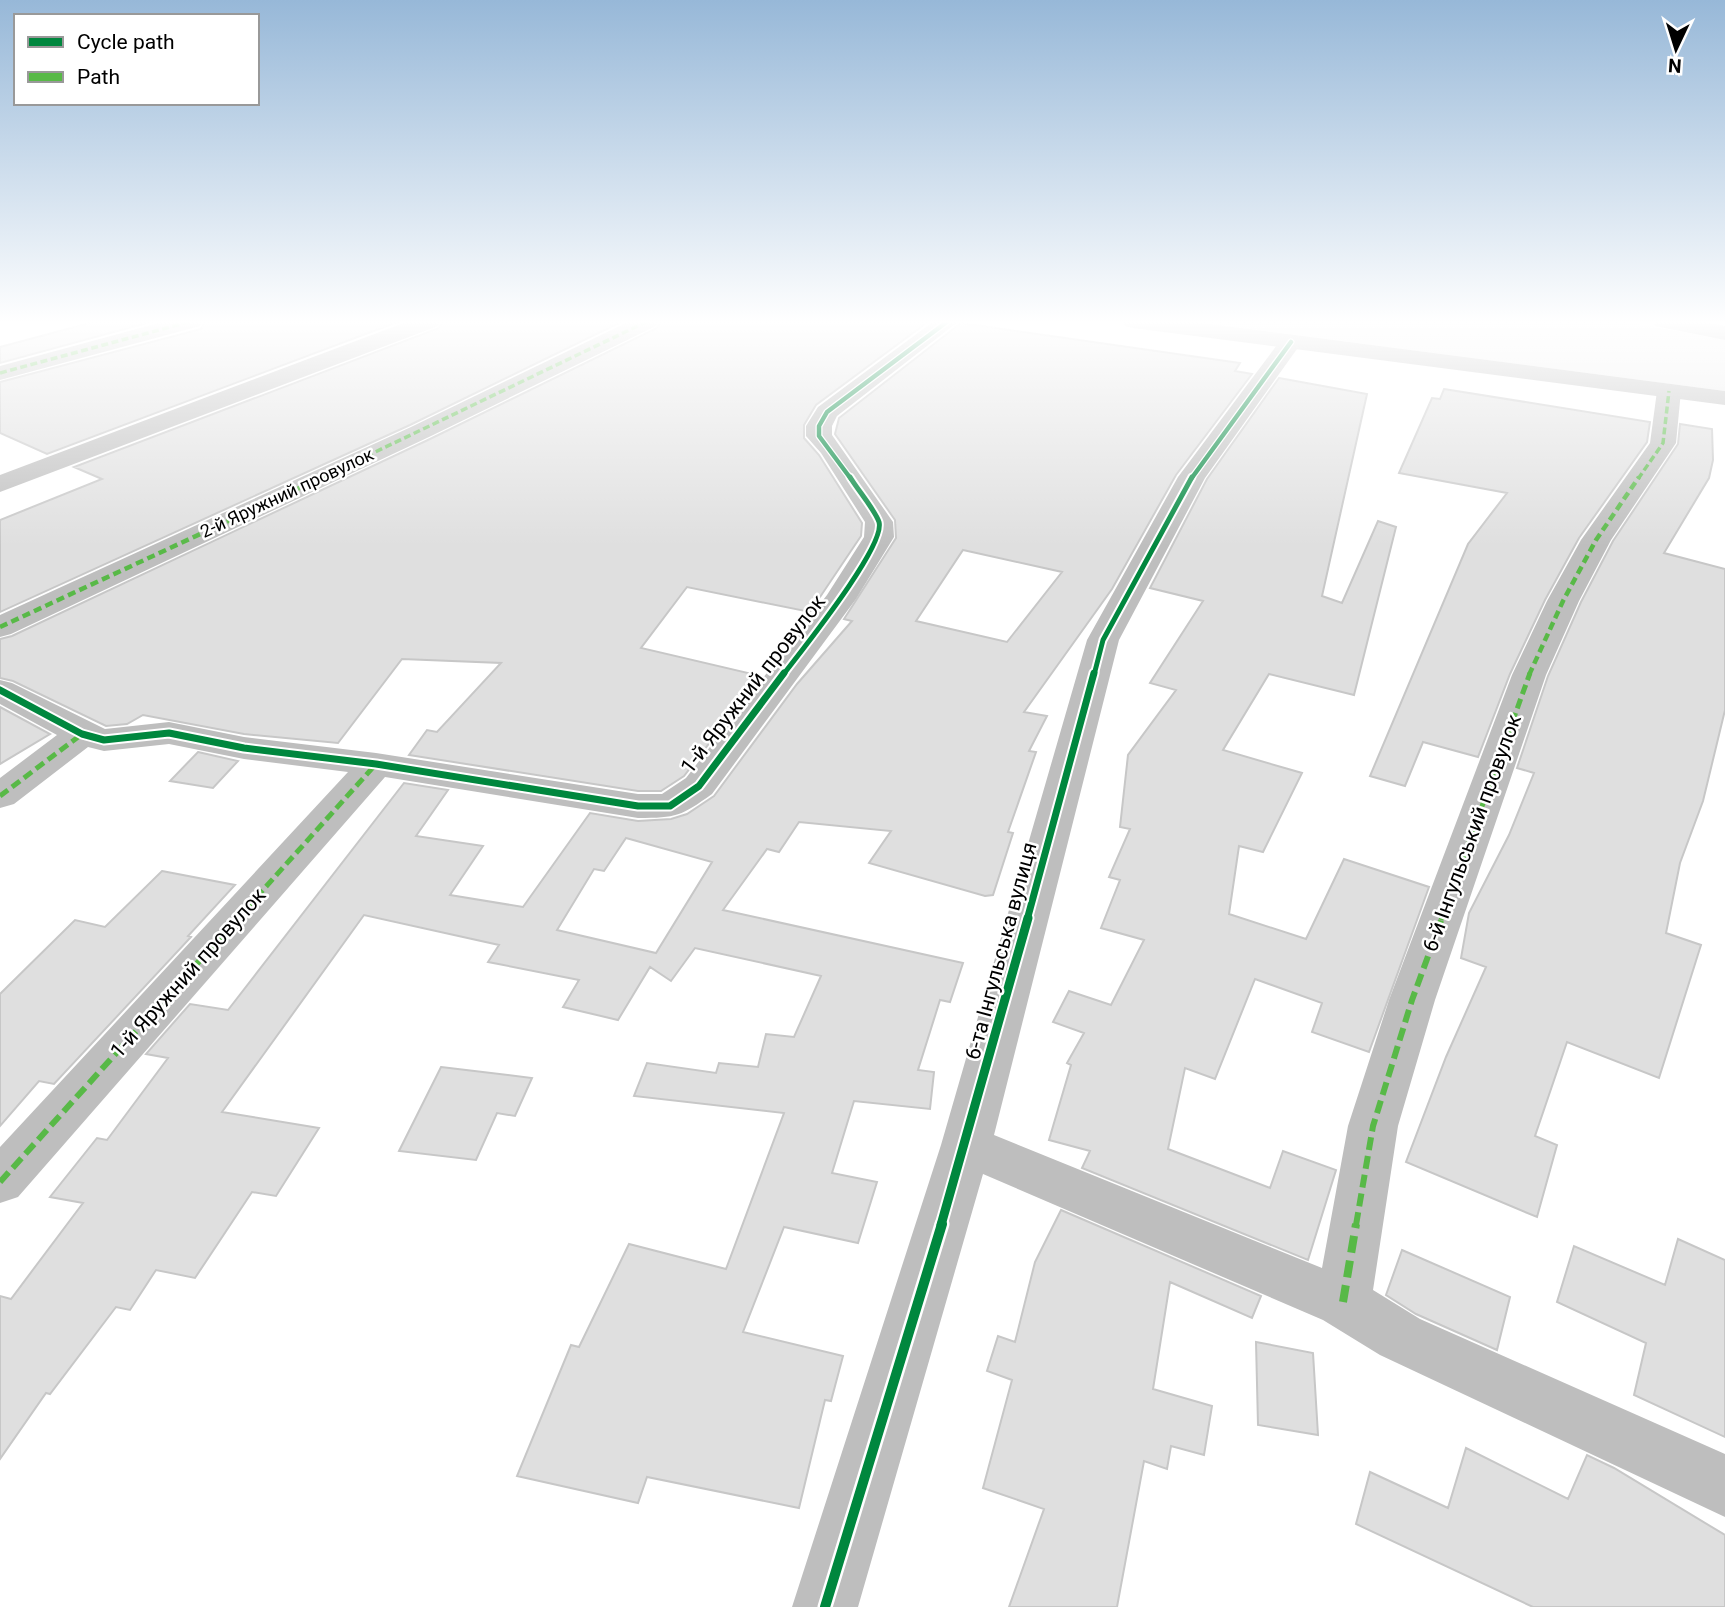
<svg xmlns="http://www.w3.org/2000/svg" width="1725" height="1607" font-family="Roboto,sans-serif">
	<rect width="100%" height="100%" fill="#fff"/>
	<path fill="#ececec" d="M1190 321H1623L1725 340V391Z"/>
	<path fill="#dfdfdf" stroke="#c7c7c7" stroke-width="2" fill-rule="evenodd" d="M97 321H154L0 363V347Z
		M205 321H400L47 454 0 433V382L201 329Z
		M443 321H623L410 425 0 612V520L102 479 74 467 439 328Z
		M661 321H929L816 405 804 425V438L819 455 862 523 861 536 810 612 687 587 641 648 761 676 684 776 661 791H638L409 755 427 730 437 732 501 663 402 659 338 743 244 734 143 715 127 724 106 726 13 681 0 678V639L12 636 430 439 657 328Z
		M961 323 1240 363 1235 371 1252 374 1176 475 1112 589 1024 712 1047 716 1029 751 1036 752 1008 832 1013 833 993 895 985 896 869 863 891 831 799 822 779 852 767 849 723 910 963 963 950 1002 940 1000 918 1070 934 1072 930 1109 854 1101 832 1173 877 1182 858 1243 784 1227 743 1332 843 1356 831 1401 825 1400 799 1508 647 1477 638 1503 517 1476 571 1345 579 1347 629 1244 726 1269 784 1113 634 1096 647 1063 716 1073 719 1063 758 1067 766 1034 794 1037 821 976 695 948 671 981 650 967 618 1020 563 1007 579 980 488 962 499 945 364 915 222 1112 319 1128 276 1196 252 1192 195 1278 156 1270 130 1310 116 1307 50 1394 46 1393 0 1459V1296L11 1299 83 1203 50 1197 97 1138 107 1140 168 1058 146 1054 190 1004 228 1010 404 783 448 790 416 836 483 846 450 895 523 907 590 813 638 821 671 819 687 814 714 796 797 684 852 621 844 619 896 538 895 520 835 434 839 418ZM963 550 1062 572 1007 642 916 621ZM626 838 712 862 656 953 557 930 594 869 604 871Z
		M1279 378 1367 394 1322 596 1342 603 1378 521 1396 527 1354 695 1269 674 1223 750 1302 773 1263 852 1239 846 1229 914 1306 939 1344 859 1429 887 1369 1052 1312 1032 1322 1003 1255 979 1215 1079 1185 1068 1168 1149 1270 1188 1283 1151 1336 1170 1308 1260 1082 1168 1090 1151 1049 1140 1071 1065 1067 1063 1084 1033 1053 1022 1069 991 1111 1005 1144 940 1101 928 1120 880 1109 877 1130 829 1120 827 1128 755 1176 690 1150 683 1203 601 1150 588 1207 479Z
		M1444 389 1650 422 1647 442 1579 538 1545 600 1510 674 1478 757 1423 742 1405 786 1370 776 1468 544 1507 493 1399 473 1432 398 1440 399Z
		M1680 424 1712 429 1713 460 1709 478 1664 553 1725 569V710L1703 801 1680 863 1666 933 1701 945 1659 1078 1567 1042 1535 1136 1557 1145 1537 1217 1406 1162 1446 1057 1486 967 1461 958 1469 913 1509 835 1534 773 1517 768 1548 676 1581 602 1613 541 1678 444Z
		M0 707 50 734 0 764Z
		M198 752 238 761 213 788 170 781Z
		M162 871 235 885 188 936 191 937 54 1084 39 1081 0 1126V994L75 920 105 927Z
		M441 1067 532 1078 515 1116 497 1113 476 1160 399 1151Z
		M1061 1210 1261 1296 1252 1318 1170 1282 1153 1389 1212 1406 1204 1455 1171 1446 1167 1469 1144 1461 1117 1607H1009L1044 1509 983 1488 1012 1380 987 1371 998 1336 1015 1342 1035 1262Z
		M1678 1239 1725 1260V1437L1634 1395 1646 1343 1557 1302 1574 1246 1665 1285Z
		M1402 1250 1510 1297 1497 1350 1416 1314 1386 1295Z
		M1256 1342 1313 1353 1318 1435 1258 1425Z
		M1466 1448 1568 1499 1587 1455 1614 1468 1725 1535V1607H1533L1356 1524 1370 1472 1448 1508Z"/>
	<g fill="none" stroke-linecap="round" stroke-linejoin="round">
		<path fill="#bebebe" fill-rule="evenodd" d="M166 321H203L200 326 0 380V366Z
			M630 321H659L656 326 429 437 11 634 0 637V615L411 427Z
			M934 321H959L837 416 832 426V435L893 522 894 537 856 599 712 794C681 816 677 818 638 818L385 777 18 1197 0 1203V1147L348 772 244 759 169 744 104 751 88 747 14 804 0 808V778L57 735 0 704V680L12 683 105 729 169 722 244 737 376 753 638 794H662L686 778 827 595 864 537 865 522 821 453 806 436V426L818 407Z
			M1291 335 1299 337 1302 342 1205 478 1119 640 994 1135 1322 1268 1348 1126 1389 1000 1512 675 1547 601 1581 540 1650 443 1657 391 1660 386 1669 384 1678 386 1681 391 1676 443 1611 540 1579 601 1546 675 1435 1000 1398 1126 1373 1290 1420 1319 1725 1454V1517L1380 1355 1323 1320 983 1174 858 1607H792L941 1145 1087 640 1178 477 1283 337Z"/>
		<path fill="#b8b8b8" fill-rule="evenodd" d="M1652 321H1699L1725 326V340L1655 326Z"/>
		<path fill="#bebebe" fill-rule="evenodd" d="M409 321H441L438 326 0 492V475Z
			M1122 321H1187L1725 391V405L1133 328 1125 326Z"/>
		<path stroke="#58b947" stroke-width="3.5" stroke-dasharray="7 3.5" stroke-linecap="butt" d="M0 373 192 321
			M319 479 648 321
			M1638 479 1663 443 1669 391"/>
		<path stroke="#58b947" stroke-width="4.5" stroke-dasharray="8 4.5" stroke-linecap="butt" d="M0 627 323 477
			M1529 675 1563 601 1596 540 1639 477"/>
		<path stroke="#58b947" stroke-width="5" stroke-dasharray="10 5" stroke-linecap="butt" d="M0 796 82 734
			M236 920 376 764
			M1441 920 1530 673"/>
		<path stroke="#58b947" stroke-width="6" stroke-dasharray="13 6" stroke-linecap="butt" d="M0 1182 238 918
			M1356 1225 1373 1126 1412 1000 1442 918"/>
		<path stroke="#58b947" stroke-width="8" stroke-dasharray="17 8" stroke-linecap="butt" d="M1343 1302 1356 1224"/>
		<defs>
			<path id="cycleway-far4" d="M851 479 819 436V426L827 412 948 321
				M1191 479 1291 342"/>
			<path id="cycleway-far3" d="M783 675C801 651 886 546 879 522 875 510 857 489 850 477
				M1094 675 1103 640 1192 477"/>
			<path id="cycleway-far2" d="M0 690 82 734 104 740 169 733 244 748 376 764 638 806H670L699 786 784 673
				M1027 920 1094 673"/>
			<path id="cycleway-far1" d="M941 1225 1028 918"/>
			<path id="cycleway" d="M825 1607 942 1224"/>
		</defs>
		<use href="#cycleway-far4" stroke="#fff" stroke-width="7"/>
		<use href="#cycleway-far3" stroke="#fff" stroke-width="9"/>
		<use href="#cycleway-far2" stroke="#fff" stroke-width="11"/>
		<use href="#cycleway-far1" stroke="#fff" stroke-width="13"/>
		<use href="#cycleway" stroke="#fff" stroke-width="15"/>
		<use href="#cycleway-far4" stroke="#00873e" stroke-width="4.5"/>
		<use href="#cycleway-far3" stroke="#00873e" stroke-width="5"/>
		<use href="#cycleway-far2" stroke="#00873e" stroke-width="7"/>
		<use href="#cycleway-far1" stroke="#00873e" stroke-width="9"/>
		<use href="#cycleway" stroke="#00873e" stroke-width="10"/>
	</g>
	<linearGradient id="sky" x2="0" y2="1"><stop stop-color="#97b8d8"/><stop offset="0.59" stop-color="#fff"/><stop offset="1" stop-color="#fff" stop-opacity="0"/></linearGradient>
	<rect width="1725" height="546" fill="url(#sky)"/>
	<g text-anchor="middle" stroke-width="5" stroke-linejoin="round" paint-order="stroke">
		<g font-size="18" fill="#000" stroke="#fff">
			<text transform="translate(287 493) rotate(-25)" y="6">2-й Яружний провулок</text>
		</g>
		<g font-size="21" fill="#000" stroke="#fff">
			<text transform="translate(753 684) rotate(-52)" y="7">1-й Яружний провулок</text>
			<text transform="translate(1472 833) rotate(-70)" y="7">6-й Інгульський провулок</text>
			<text transform="translate(1001 951) rotate(-75)" y="7">6-та Інгульська вулиця</text>
			<text transform="translate(188 973) rotate(-48)" y="7">1-й Яружний провулок</text>
		</g>
	</g>
	<rect x="14" y="14" width="245" height="91" fill="#ffffff" stroke="#999999" stroke-width="2"/>
	<rect x="28" y="37" width="35" height="10" fill="#00873e" stroke="#999999" stroke-width="2"/>
	<text x="77" y="49" font-size="21" fill="#000000">Cycle path</text>
	<rect x="28" y="72" width="35" height="10" fill="#58b947" stroke="#999999" stroke-width="2"/>
	<text x="77" y="84" font-size="21" fill="#000000">Path</text>
	<g transform="translate(1676 49) rotate(184)" stroke="#ffffff" stroke-width="5" paint-order="stroke">
	<path d="M0-5L12 26L0 18L-12 26Z" fill="#000000"/>
	<text y="-10" font-size="19" font-weight="bold" text-anchor="middle" fill="#000000">N</text>
	</g>
</svg>
